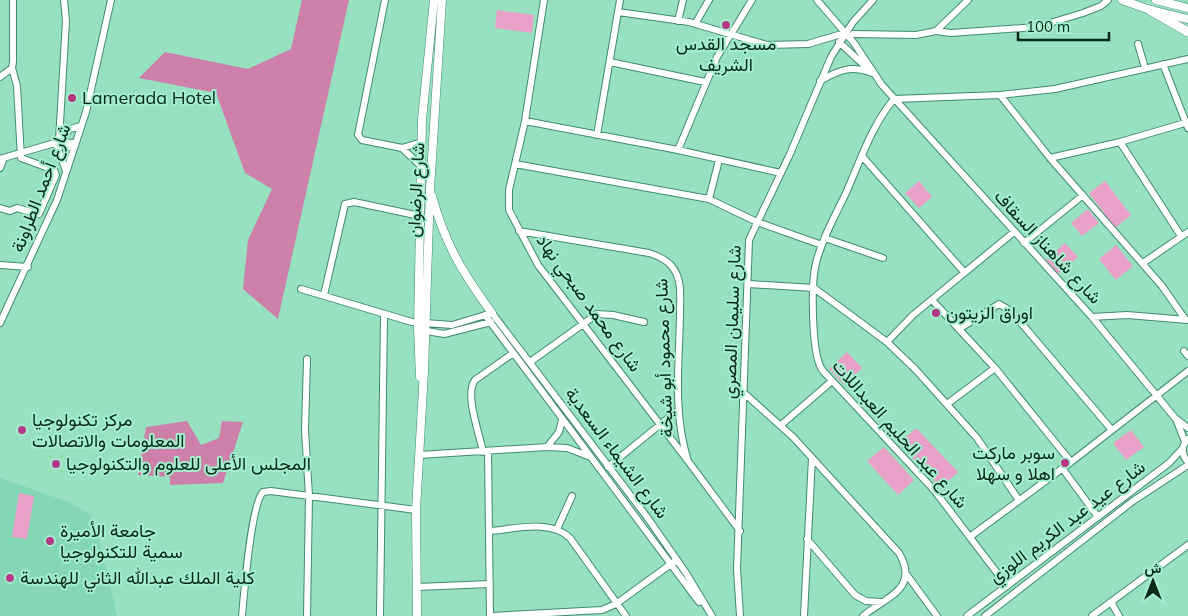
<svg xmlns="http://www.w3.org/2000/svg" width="1188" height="616" font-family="Mulish,Vazirmatn,sans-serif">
	<rect width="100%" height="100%" fill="#97e1c1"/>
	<path fill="#83d7b4" d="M0 478 71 503 89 514 97 529 117 616H0Z"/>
	<path fill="#eaa1c9" d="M497 10 534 15 532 33 495 28Z
		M919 181 932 197 919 208 905 193Z
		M1105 181 1131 215 1115 228 1089 193Z
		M1088 209 1099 223 1082 236 1071 223Z
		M1065 243 1078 257 1058 274 1046 260Z
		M1116 245 1133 266 1116 280 1099 259Z
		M847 352 862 368 844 385 829 369Z
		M916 428 958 472 941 488 899 444Z
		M1131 430 1144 447 1126 460 1113 443Z
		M884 447 914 480 898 495 867 461Z
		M19 493 34 496 27 539 12 537Z"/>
	<path fill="#cc80aa" d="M302 0H349L278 319 243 289 248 240 272 189 245 173 216 93 139 78 165 52 248 69 291 49Z
		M187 421 201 445 219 438 222 421 243 422 223 483 170 485V477L138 475 146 427Z"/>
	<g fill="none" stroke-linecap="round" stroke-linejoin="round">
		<defs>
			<path id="minor" d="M385 0 358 135 362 140 402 148 422 142
				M544 0 525 121 509 190V210L538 265 688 461
				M817 0 854 43 882 85 1092 317 1175 418 1188 428
				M618 12 689 22 767 45 808 44 845 33
				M678 21 683 0
				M695 24 709 0
				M936 31 968 0
				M853 34 916 35 936 31 951 33 1037 27 1083 13 1101 6 1108 0
				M839 42 866 67
				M1138 44 1145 68
				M610 62 705 82
				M1163 64 1188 128
				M0 77 12 68 13 62V0
				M820 81C839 70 851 65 872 73
				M1000 95 1050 158 1162 286 1185 319
				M894 99C872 125 860 161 846 193 835 216 822 239 816 263 811 282 811 357 823 371L934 490 1007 586
				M894 99 1000 95 1055 89 1188 59
				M525 121 678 150 781 173
				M597 135 620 0
				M59 140 66 21 64 0
				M60 140 70 129 81 126
				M1120 142 1181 236
				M55 144 73 148
				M57 146 66 171
				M402 148 421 166
				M678 150 717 57 752 0
				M862 156 964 272
				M1050 158 1120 142 1185 123
				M0 159 58 142 75 143
				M515 164 709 199 757 222 822 245
				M0 168 4 158
				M709 199 719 160
				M0 208 10 211 17 208 39 214 56 175 54 170 21 158 17 86 12 68
				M519 231 649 253C668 259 678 268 680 288 682 345 670 405 688 461L740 531
				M825 238 883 258
				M1024 243 1082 196
				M1143 263 1188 232
				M0 265 28 267
				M749 284 814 288 887 342 916 370 977 438 1018 499
				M301 289 412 322 452 325 492 313 647 517 686 573 712 616
				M324 295 345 204 354 202 420 216
				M932 300 995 368 1071 462
				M485 315 699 602
				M1092 317 1127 315 1188 320
				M0 323 57 200 86 112 111 0
				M959 329 999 304 1011 311 1111 429
				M421 330 444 334 491 322
				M887 342 913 315 1014 232
				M1184 351 1188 356
				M530 362 597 314 613 315 644 322
				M744 393 793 437 899 553C920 589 886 597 863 616
				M947 404 995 368
				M1176 419 1185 442
				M781 425 832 381
				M1188 439C1181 446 1181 454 1188 462
				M547 447 559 432 562 420
				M488 451 490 616
				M483 452C480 435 464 394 475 380L512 354
				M419 455 547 447 567 448 588 456
				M608 467 678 410
				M1062 468 1098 517
				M557 529 572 496
				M490 531C515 529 551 519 570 538L626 616
				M971 536 1071 462 1188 371
				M807 539 855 595 866 601 881 602
				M907 575 937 616
				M417 587 490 584
				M1111 602 1119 616
				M242 616C244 594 251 504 263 492L271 491 416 510
				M307 616 309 496 305 430 307 359
				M380 616 384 315
				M492 616 602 610 616 604 675 561
				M740 616 737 569 749 240 790 154 831 57 853 22 873 0
				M804 616 812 458
				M967 616 1169 463 1182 449
				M985 616 1133 501 1188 465
				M1092 616 1188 545"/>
			<path id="major" d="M1122 0 1150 10 1188 19
				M1156 0 1188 8
				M432 196C445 244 462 272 492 313
				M420 377 418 328 422 120 434 0
				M417 616 416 510 424 371 430 189 442 0"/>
			<path id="highway" d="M1150 10 1188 32"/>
		</defs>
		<use href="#minor" stroke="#418b6e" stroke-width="8"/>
		<use href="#major" stroke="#418b6e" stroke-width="9"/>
		<use href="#highway" stroke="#418b6e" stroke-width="10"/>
		<use href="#minor" stroke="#fff" stroke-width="6"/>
		<use href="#major" stroke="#fff" stroke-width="8"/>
		<use href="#highway" stroke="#fff" stroke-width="9"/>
	</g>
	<g fill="#b53887" stroke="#a4eece" stroke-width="2">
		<circle cx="726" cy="25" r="5"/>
		<circle cx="72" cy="98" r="5"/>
		<circle cx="936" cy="313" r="5"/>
		<circle cx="22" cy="430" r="5"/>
		<circle cx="1065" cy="463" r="5"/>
		<circle cx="56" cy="464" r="5"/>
		<circle cx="50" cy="541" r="5"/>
		<circle cx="10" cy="578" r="5"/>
	</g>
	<g text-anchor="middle" stroke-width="4" stroke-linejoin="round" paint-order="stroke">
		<g font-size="18" fill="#08281c" stroke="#a4eece" text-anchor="start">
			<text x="726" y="50" text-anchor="middle">مسجد القدس<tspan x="726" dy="21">الشريف</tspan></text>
			<text x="82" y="104">Lamerada Hotel</text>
			<text x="946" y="319">اوراق الزيتون</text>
			<text x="32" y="426">مركز تكنولوجيا<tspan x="32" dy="21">المعلومات والاتصالات</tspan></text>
			<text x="1055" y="459" text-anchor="end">سوبر ماركت<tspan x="1055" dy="21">اهلا و سهلا</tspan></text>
			<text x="66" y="470">المجلس الأعلى للعلوم والتكنولوجيا</text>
			<text x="60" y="537">جامعة الأميرة<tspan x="60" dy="21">سمية للتكنولوجيا</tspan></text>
			<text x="20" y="584">كلية الملك عبدالله الثاني للهندسة</text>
		</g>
		<g font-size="18" fill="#08281c" stroke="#a4eece">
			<text transform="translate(41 188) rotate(-69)" y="6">شارع أحمد الطراونة</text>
			<text transform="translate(416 190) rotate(-87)" y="6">شارع الرضوان</text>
			<text transform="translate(1048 247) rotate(47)" y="6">شارع شاهناز السقاف</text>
			<text transform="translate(589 303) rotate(54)" y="6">شارع محمد صبحي نهاد</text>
			<text transform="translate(732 322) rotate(-88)" y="6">شارع سليمان المصري</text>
			<text transform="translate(664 358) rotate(-92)" y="6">شارع محمود أبو شيخة</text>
			<text transform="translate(900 434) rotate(48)" y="6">شارع عبد الحليم العبداللات</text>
			<text transform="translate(617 453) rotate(53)" y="6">شارع الشيماء السعدية</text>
			<text transform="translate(1067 522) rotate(-37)" y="6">شارع عيد عبد الكريم اللوزي</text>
		</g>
	</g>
	<g transform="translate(1153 581)" stroke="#a4eece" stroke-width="4" paint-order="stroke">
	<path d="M0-4L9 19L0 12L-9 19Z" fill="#08281c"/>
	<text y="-8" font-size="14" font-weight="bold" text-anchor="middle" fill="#08281c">ش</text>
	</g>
	<path d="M1018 32v8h91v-8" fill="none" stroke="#08281c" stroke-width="2.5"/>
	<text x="1026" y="32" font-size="15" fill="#08281c" stroke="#a4eece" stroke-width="4" paint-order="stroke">100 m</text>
</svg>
